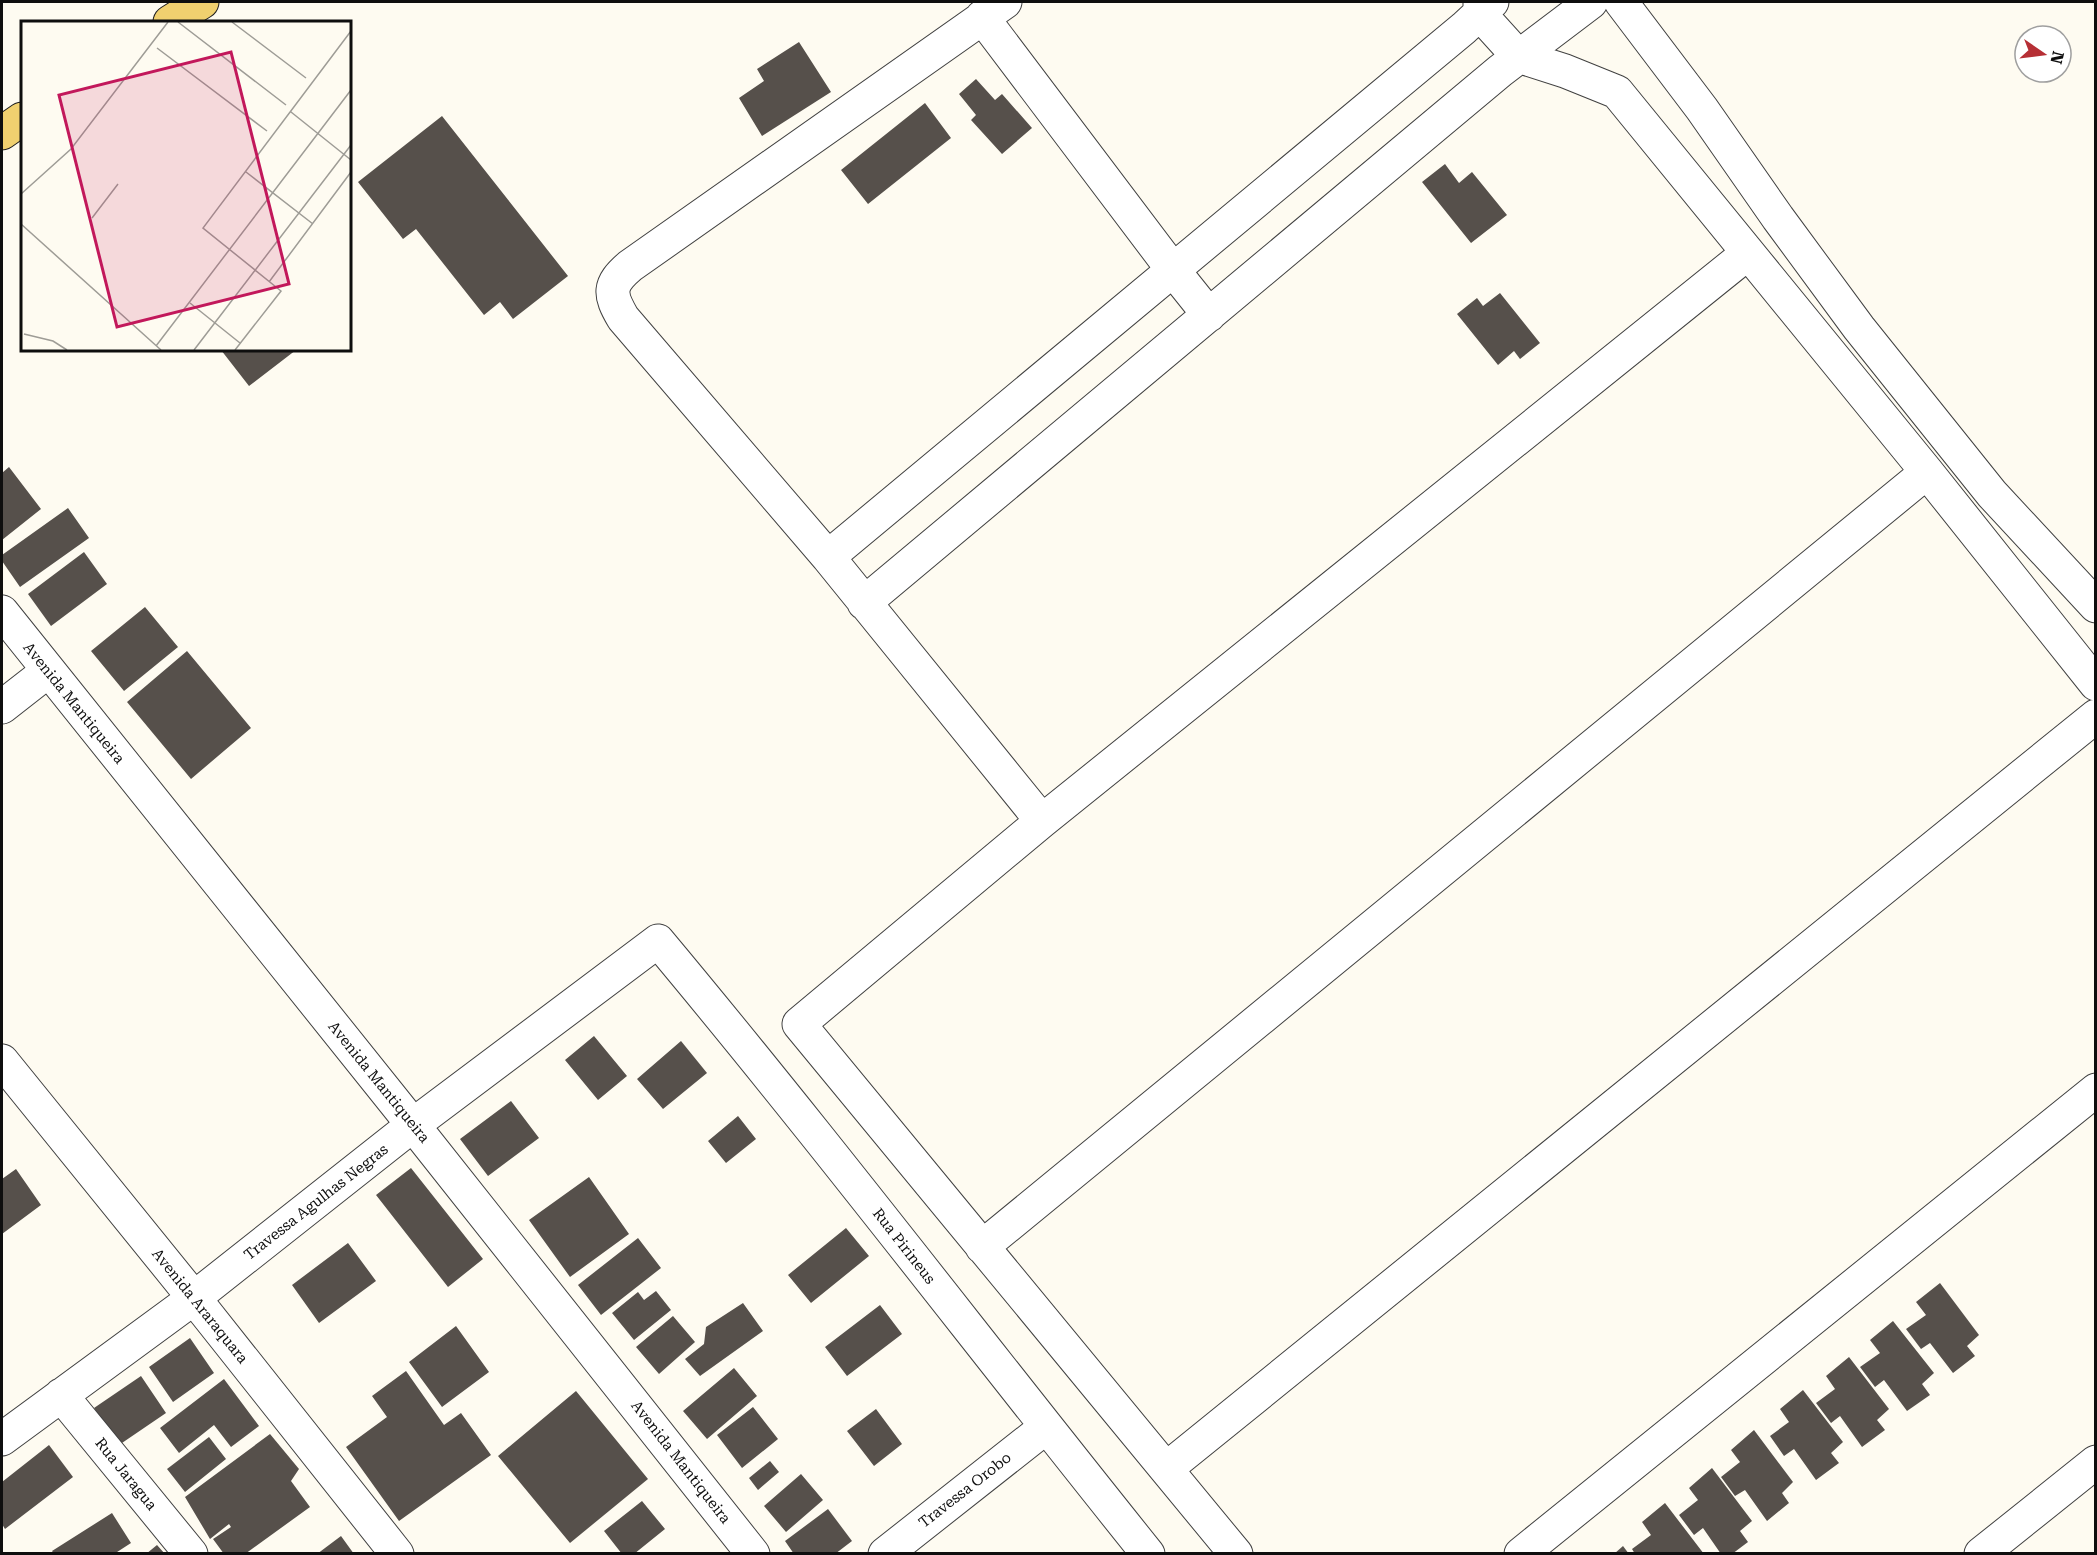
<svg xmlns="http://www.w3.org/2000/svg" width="2097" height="1555" font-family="'Roboto Serif',serif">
	<rect width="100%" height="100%" fill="#fefbf1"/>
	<path fill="#56504b" d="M799 42 831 92 762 136 739 98 764 81 757 69Z
		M976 79 995 100 1002 94 1032 128 1002 154 971 120 976 115 959 94Z
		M925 103 951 138 868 204 841 170Z
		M442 116 568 276 513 319 500 302 484 315 416 229 403 239 358 182Z
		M1445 164 1459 183 1472 172 1507 215 1471 243 1422 182Z
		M1500 293 1540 343 1520 359 1514 351 1498 365 1457 314 1477 298 1483 306Z
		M221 350H296L249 386Z
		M9 467 41 509 2 540V473Z
		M68 508 89 538 20 587 2 561V555Z
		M84 552 107 584 51 626 28 594Z
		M145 607 178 647 124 691 91 651Z
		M187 651 251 728 191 779 127 702Z
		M594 1036 627 1076 598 1100 565 1060Z
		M681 1041 707 1073 663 1109 637 1079Z
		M511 1101 539 1138 488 1176 460 1139Z
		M738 1116 756 1139 726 1163 708 1141Z
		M411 1168 483 1259 448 1287 376 1195Z
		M16 1169 41 1205 2 1234V1179Z
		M589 1177 629 1234 570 1277 529 1220Z
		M846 1228 869 1256 811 1303 788 1275Z
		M638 1238 661 1268 601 1315 578 1285Z
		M348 1243 376 1281 319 1323 292 1285Z
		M1940 1283 1979 1335 1967 1346 1975 1356 1953 1373 1930 1343 1921 1349 1906 1329 1926 1315 1916 1302Z
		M656 1291 671 1310 634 1340 612 1313 638 1292 644 1300Z
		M743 1303 763 1331 700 1376 685 1359 704 1344 706 1327Z
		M880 1305 902 1334 847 1376 825 1347Z
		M673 1316 695 1342 659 1374 636 1347Z
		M1893 1321 1934 1373 1922 1384 1930 1395 1907 1411 1884 1380 1875 1387 1860 1367 1880 1353 1870 1340Z
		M456 1326 489 1372 442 1407 409 1362Z
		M190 1338 214 1373 173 1402 149 1367Z
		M1849 1357 1889 1409 1877 1420 1885 1430 1862 1447 1840 1416 1831 1423 1816 1403 1835 1389 1826 1376Z
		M734 1368 757 1396 707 1439 683 1411Z
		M406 1371 444 1425 461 1413 491 1455 399 1521 346 1447 387 1417 372 1396Z
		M141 1376 166 1413 119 1445 94 1408Z
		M224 1379 259 1426 231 1447 214 1425 179 1453 160 1428Z
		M1803 1390 1843 1442 1831 1453 1839 1463 1816 1480 1794 1449 1784 1456 1770 1436 1789 1422 1780 1409Z
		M576 1391 648 1479 570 1543 498 1456Z
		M753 1407 778 1439 742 1468 717 1435Z
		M876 1409 902 1444 874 1466 847 1431Z
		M1754 1430 1793 1482 1782 1493 1789 1503 1767 1521 1745 1490 1735 1496 1721 1477 1740 1462 1731 1450Z
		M270 1434 299 1469 291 1481 310 1507 245 1554H224L213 1539 231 1527 229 1524 210 1539 185 1497Z
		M209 1437 226 1459 185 1492 167 1469Z
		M49 1445 73 1477 5 1529 2 1524V1482Z
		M770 1461 779 1472 758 1490 749 1478Z
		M1712 1468 1752 1521 1740 1531 1748 1542 1732 1554H1721L1703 1528 1694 1535 1679 1515 1698 1500 1689 1488Z
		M801 1474 823 1500 786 1532 764 1506Z
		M642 1501 665 1529 634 1554H622L604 1531Z
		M1665 1503 1704 1554H1635L1632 1549 1651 1535 1642 1522Z
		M828 1509 852 1541 835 1554H794L785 1541Z
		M112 1513 131 1543 114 1554H54L52 1551Z
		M341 1536 354 1554H317Z
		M157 1545 165 1554H146Z
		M1623 1546 1629 1554H1614Z"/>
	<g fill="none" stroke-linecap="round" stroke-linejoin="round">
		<defs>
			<path id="minor" d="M1005 2 630 266C608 285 609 294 623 318L828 557 1042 821
				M1480 2V14L1518 56 1565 71 1617 92 1927 472 2096 684
				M1621 2 1702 109 1778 218 1859 328 1992 494 2096 606
				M982 17 1173 270 1209 315
				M828 557 1464 28 1492 2
				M864 603 1500 71 1591 2
				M2 612 413 1125 753 1554
				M2 707 48 671
				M2 1061 194 1298 397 1554
				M982 1247 1927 472
				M61 1395 191 1554
				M2 1439 194 1298 413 1125 658 941C826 1142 984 1350 1148 1554
				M1166 1469 2096 716
				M885 1554 1046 1427
				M1236 1554 799 1024 1042 821 1748 253
				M1521 1554 2096 1090
				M1981 1554 2096 1462"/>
			<path id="major" d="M170 22 202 2
				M2 133 22 119"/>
		</defs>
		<use href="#minor" stroke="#414141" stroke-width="35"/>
		<use href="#major" stroke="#1f1f1f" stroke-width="35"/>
		<use href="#minor" stroke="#fff" stroke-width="33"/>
		<use href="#major" stroke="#f0d06f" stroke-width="33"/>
	</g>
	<g text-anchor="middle" stroke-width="6" stroke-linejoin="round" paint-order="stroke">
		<g font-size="15" fill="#0e0e0e" stroke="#fff">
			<text transform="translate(74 703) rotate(51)" y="5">Avenida Mantiqueira</text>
			<text transform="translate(379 1082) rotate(51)" y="5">Avenida Mantiqueira</text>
			<text transform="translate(316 1202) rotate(-38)" y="5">Travessa Agulhas Negras</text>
			<text transform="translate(904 1246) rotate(52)" y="5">Rua Pirineus</text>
			<text transform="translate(200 1306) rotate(51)" y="5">Avenida Araraquara</text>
			<text transform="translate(681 1462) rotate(52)" y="5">Avenida Mantiqueira</text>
			<text transform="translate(126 1474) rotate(51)" y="5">Rua Jaragua</text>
			<text transform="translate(965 1490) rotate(-38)" y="5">Travessa Orobo</text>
		</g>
	</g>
	<g transform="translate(21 21)">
		<rect width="330" height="330" fill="#fefbf1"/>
		<path fill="none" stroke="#9e9c96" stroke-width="1.5" d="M157 1 265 84M211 1 285 57M136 27 246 110M270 91 330 139M225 151 292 203M0 173 50 128 147 1M71 197 97 163M0 203 140 329M248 261 330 151M169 282 219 322M3 313 32 320 46 329M135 325 330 69M173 329 330 124M214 329 260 270 182 207 330 10"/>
		<path fill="#c2185b" fill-opacity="0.15" stroke="#c2185b" stroke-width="3" d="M210 31 268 263 96 306 38 74Z"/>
		<rect width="330" height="330" fill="none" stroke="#0e0e0e" stroke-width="3"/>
	</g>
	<rect width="2097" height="1555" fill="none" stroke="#0e0e0e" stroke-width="6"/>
	<g transform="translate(2043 54) rotate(104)"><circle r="28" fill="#ffffff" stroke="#9f9f9f" stroke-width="1.5"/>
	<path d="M0-4.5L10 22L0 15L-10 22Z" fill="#b62f35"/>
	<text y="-9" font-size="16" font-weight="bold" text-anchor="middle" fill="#0e0e0e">N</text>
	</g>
</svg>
